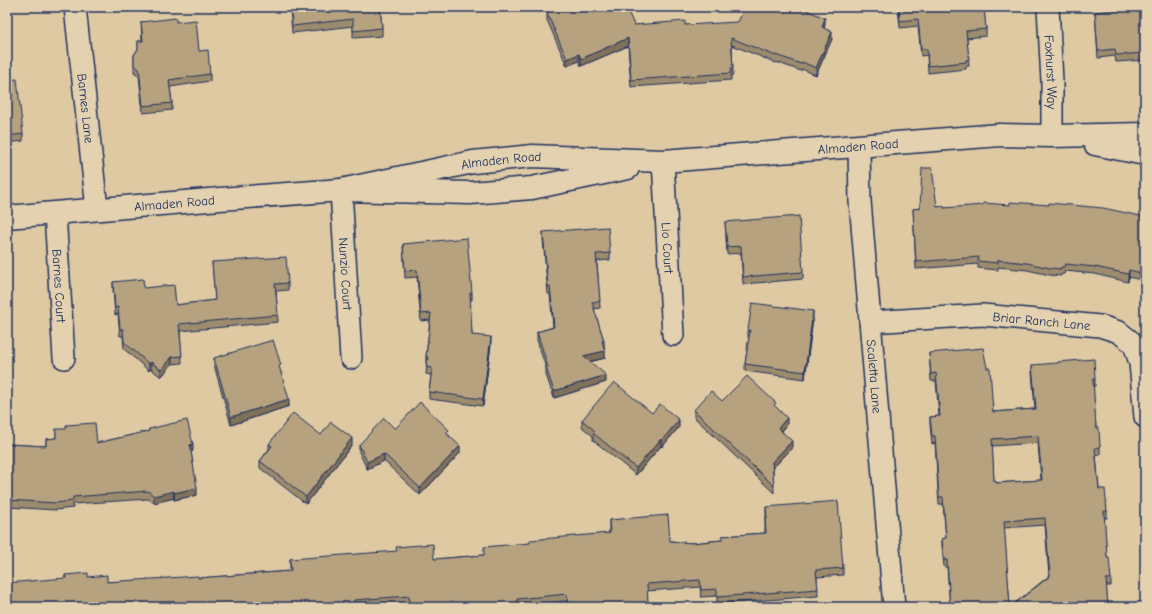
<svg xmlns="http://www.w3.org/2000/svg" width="1152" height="614" font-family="'Comic Neue',sans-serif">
	<rect width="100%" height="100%" fill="#dec9a3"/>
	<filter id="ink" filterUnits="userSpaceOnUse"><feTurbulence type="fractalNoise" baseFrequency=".025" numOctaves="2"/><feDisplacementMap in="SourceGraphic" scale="8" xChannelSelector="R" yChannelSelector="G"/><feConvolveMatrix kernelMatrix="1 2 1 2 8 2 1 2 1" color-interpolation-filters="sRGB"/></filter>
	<g filter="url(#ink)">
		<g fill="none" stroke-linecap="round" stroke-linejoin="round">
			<defs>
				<g id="minor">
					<path id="s1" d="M75 7 97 209"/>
					<path id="s2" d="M1048 7 1052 81V136"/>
					<path id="s3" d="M859 146 860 201 894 607"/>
					<path id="s4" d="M663 161 673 335"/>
					<path id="s5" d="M341 190 351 358"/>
					<path id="s6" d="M55 213 64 358"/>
					<path id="s7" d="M870 322 983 315 1100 326 1119 332 1134 344 1140 363 1145 417"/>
				</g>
				<g id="tertiary">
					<path d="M1095 144 1145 154"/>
					<path id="s8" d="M341 190 473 162 532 156 663 161 1000 135 1052 136 1145 134"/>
					<path id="s9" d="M7 217 220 199 341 190 470 193 532 188 628 168"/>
				</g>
			</defs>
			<use href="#minor" stroke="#1b2f5e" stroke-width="24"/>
			<use href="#tertiary" stroke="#1b2f5e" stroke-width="25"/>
			<use href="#minor" stroke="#e4d1af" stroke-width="21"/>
			<use href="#tertiary" stroke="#e4d1af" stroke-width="22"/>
		</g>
		<path fill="#9d8b6e" stroke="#1b2f5e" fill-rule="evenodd" d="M290 7H380L382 28V36L353 38V26L292 33Z
			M898 7H986V11H984L986 29V36L967 38 969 66H966V69L928 73 927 55 921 56 918 26 900 28Z
			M1124 7H1145V60L1116 62 1115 56 1098 58 1095 12 1125 10Z
			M547 13 634 25H825L824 28 832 39 816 75 802 69 801 71 776 62V63L732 45 733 75H731V80L631 87 628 46 581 66 579 61 567 66 547 20Z
			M141 22H176L199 51 210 74V81L170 87 172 103V110L143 113 139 76 134 72V55L138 49V41H142Z
			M7 80 23 134V141L7 143Z
			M937 207 944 208 1145 217V281L1129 277 1128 282 1095 274 1065 271 1064 274H1061V276L1050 275 1027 270 998 267V270L978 268V264L916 269 913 209Z
			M725 222 803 272V279L743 284 741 253 727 254Z
			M543 232 610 253V260L597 261 600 308 594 309 604 341 605 358 590 362 606 382 554 398 546 375V368L537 340V332L553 327 550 294H548L543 239Z
			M403 244 472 293V300H470L472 335 491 344 483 406 429 399V392L431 375 426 374 427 364H426V357L430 320 421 321 417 277 405 278Z
			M212 262 288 283V290L276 291 278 322 180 331 182 363 172 364 161 377 151 369 149 371 124 349 123 336H120L118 314 115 315 113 289V282L144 288 176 305 215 300Z
			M813 318 805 379 745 371V364L749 337H748V330Z
			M929 353 993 412 1035 409 1032 372V365L1095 379V386H1093L1096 428 1100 447V454L1096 455 1099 489 1107 511V518H1104L1107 558 1111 579V586H1106L1108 607H950L947 567H944L942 546V539L946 538 943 504H939L935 443 932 444 930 424V417L939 416 936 381H931ZM1038 443 1041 480 996 483 994 481 992 446ZM1045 525 1049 576 1010 607 1004 528Z
			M214 358 281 372 289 406 231 425 214 365Z
			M722 401 776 407 787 425 782 431 792 448 773 468 774 493 694 417V410Z
			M652 413 679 427 662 447 661 446 636 475 593 440V436L582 427V420Z
			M56 429 97 443 149 431V429L193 451 191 452 197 495 174 500V498L154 503 148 499 73 504V508L55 510 8 507V510H7V444L46 446V439L56 438Z
			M395 429 449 435 460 453 420 495 384 461 367 469 359 452V445Z
			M321 435 352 445 306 504 260 468V461L269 449V444Z
			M766 507 843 568V575L817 577 818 596 717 604V596L701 597 700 587 647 591 648 607H567V601L517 606V607H409V603L359 607H7L65 578V575L88 577 107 582 198 578 290 571V559H434L484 555 530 543 609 533V520L670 541 692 543 722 540V536L765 533V518H766Z"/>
		<path fill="#80715a" stroke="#1b2f5e" d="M825 18V25L822 34V27Z
			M832 32V39L816 75V68Z
			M628 38V46L581 66V59Z
			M579 54V61L567 66V59Z
			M1129 270V277L1128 282V274Z
			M813 311V318L805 379V372Z
			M491 337V344L483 406V399Z
			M605 351V358L583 363V356Z
			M172 357V364L161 377V370Z
			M151 362V369L149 371V364Z
			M606 375V382L554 398V391Z
			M289 399V406L231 425V417Z
			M787 418V425L778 435V428Z
			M679 420V427L662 447V440Z
			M352 438V445L306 504V497Z
			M661 439V446L636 475V468Z
			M792 441V448L772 469V462Z
			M193 444V451L190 452V445Z
			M460 446V453L420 495V488Z
			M384 454V461L367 469V462Z
			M197 488V495L174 500V493Z
			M174 491V498L154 503V496Z"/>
		<path fill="#b7a280" stroke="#1b2f5e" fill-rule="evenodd" d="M291 7H380L382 28 353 31V19L292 26Z
			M560 7H626L634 25 685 21V25L738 22 745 7H799L825 18 822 27 832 32 816 68 802 62 801 64 776 55V56L731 38 733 68H731V73L631 80 628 38 581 59 579 54 567 59 547 13Z
			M899 7H984L986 29 966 31 969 59 966 60V62L928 66 927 49H921L918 19 900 21Z
			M1125 7H1145V53L1116 55 1115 49 1098 51 1095 12 1125 9Z
			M176 18V22L196 20 199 51 208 50 210 74 169 80 172 103 143 106 139 69 134 65V55L138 49V41H143L141 22Z
			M17 79 23 134 7 136V80Z
			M922 168H932L937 207 944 206V208L983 205V203L1010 205V202L1049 205V203L1103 208 1145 217V274L1129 270 1128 274 1095 267 1065 264 1064 267H1061V269L1050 268 1027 263 998 260V263L978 261 979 257 916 262 913 209 920 208Z
			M799 216 803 272 743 277 741 246 727 247 725 222Z
			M608 227 610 253 596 254 600 301 592 302 604 341H602L605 351 583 356 606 375 554 391 546 368 548 367 537 332 554 327 550 286 548 287 543 232Z
			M467 238 472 293H470L472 335 491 337 483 399 429 392 432 368 426 367 428 357H426L431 313 421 314 417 270 405 271 403 244Z
			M286 257 288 283 275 284 278 315 179 324 182 356 172 357 161 370 151 362 149 364 124 342 123 329H120L118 307 115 308 113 282 143 279 144 288 174 285 176 305 215 300 212 262Z
			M752 303 813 311 805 372 745 364 750 330H748Z
			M273 340 281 365 279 366 289 399 231 417 214 358Z
			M983 348 987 368H990L993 412 1036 409 1032 365 1058 363V362L1094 359 1095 379H1093L1096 428H1099L1100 447 1095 448 1099 489H1105L1107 511H1104L1107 558H1109L1111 579H1106L1108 607H950L947 560H944L942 539 946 538 943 497H939L935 436H932L930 417 940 416 936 373 931 374 929 353ZM1038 436 1042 480 996 483V481H994L992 439ZM1045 518 1050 576 1010 607 1004 521Z
			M747 376 776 403 774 405 787 418 778 428 792 441 772 462 774 486 694 410 711 391 722 401Z
			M614 382 652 413 660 404 679 420 662 440 661 439 636 468 593 433 595 431 582 420Z
			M420 402 449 430 446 433 460 446 420 488 384 454 367 462 359 445 384 418 395 429Z
			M293 413 321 435 331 422 352 438 306 497 260 461 272 446 269 444Z
			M187 420 193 444 190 445 197 488 174 493V491L154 496 148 491 73 497V501L55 503 8 500V503H7V444L46 446V439L56 438V429H66V425L95 423 97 443 149 431V429Z
			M838 501 843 568 816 570 818 589 717 597V589L701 590 700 580 647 584 648 603 596 607H568L567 594 517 599V604L493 606V607H410L409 596 354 600 355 607H7V583L66 578 65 575 88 573V577L107 575V582L198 576V578L291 571 290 559 397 551 396 547 433 544 434 559 484 555V547L530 543V540L610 533 609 520 668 515 670 541 692 543 722 540V536L766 533 765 518H767L766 507Z"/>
	</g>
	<g text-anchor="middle" stroke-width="4" stroke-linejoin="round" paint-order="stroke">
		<g font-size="13" fill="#1b2f5e" stroke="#e4d1af">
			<text dy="5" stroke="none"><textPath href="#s2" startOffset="65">Foxhurst Way</textPath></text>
			<text dy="5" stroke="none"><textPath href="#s1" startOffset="102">Barnes Lane</textPath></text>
			<text dy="5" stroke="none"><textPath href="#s8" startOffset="521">Almaden Road</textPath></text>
			<text dy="5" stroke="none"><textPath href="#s8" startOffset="163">Almaden Road</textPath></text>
			<text dy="5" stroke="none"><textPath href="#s9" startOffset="168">Almaden Road</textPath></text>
			<text dy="5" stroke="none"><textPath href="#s4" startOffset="87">Lio Court</textPath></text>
			<text dy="5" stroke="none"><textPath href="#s5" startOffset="84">Nunzio Court</textPath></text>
			<text dy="5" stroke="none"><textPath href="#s6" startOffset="73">Barnes Court</textPath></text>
			<text dy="5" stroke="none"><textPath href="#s7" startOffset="172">Briar Ranch Lane</textPath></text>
			<text dy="5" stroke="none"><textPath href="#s3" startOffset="231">Scaletta Lane</textPath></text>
		</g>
	</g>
	<rect width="1152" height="614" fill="none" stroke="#e4d1af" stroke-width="24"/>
	<rect x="12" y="12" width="1128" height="590" fill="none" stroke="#1b2f5e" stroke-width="1.5" filter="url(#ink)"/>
</svg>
